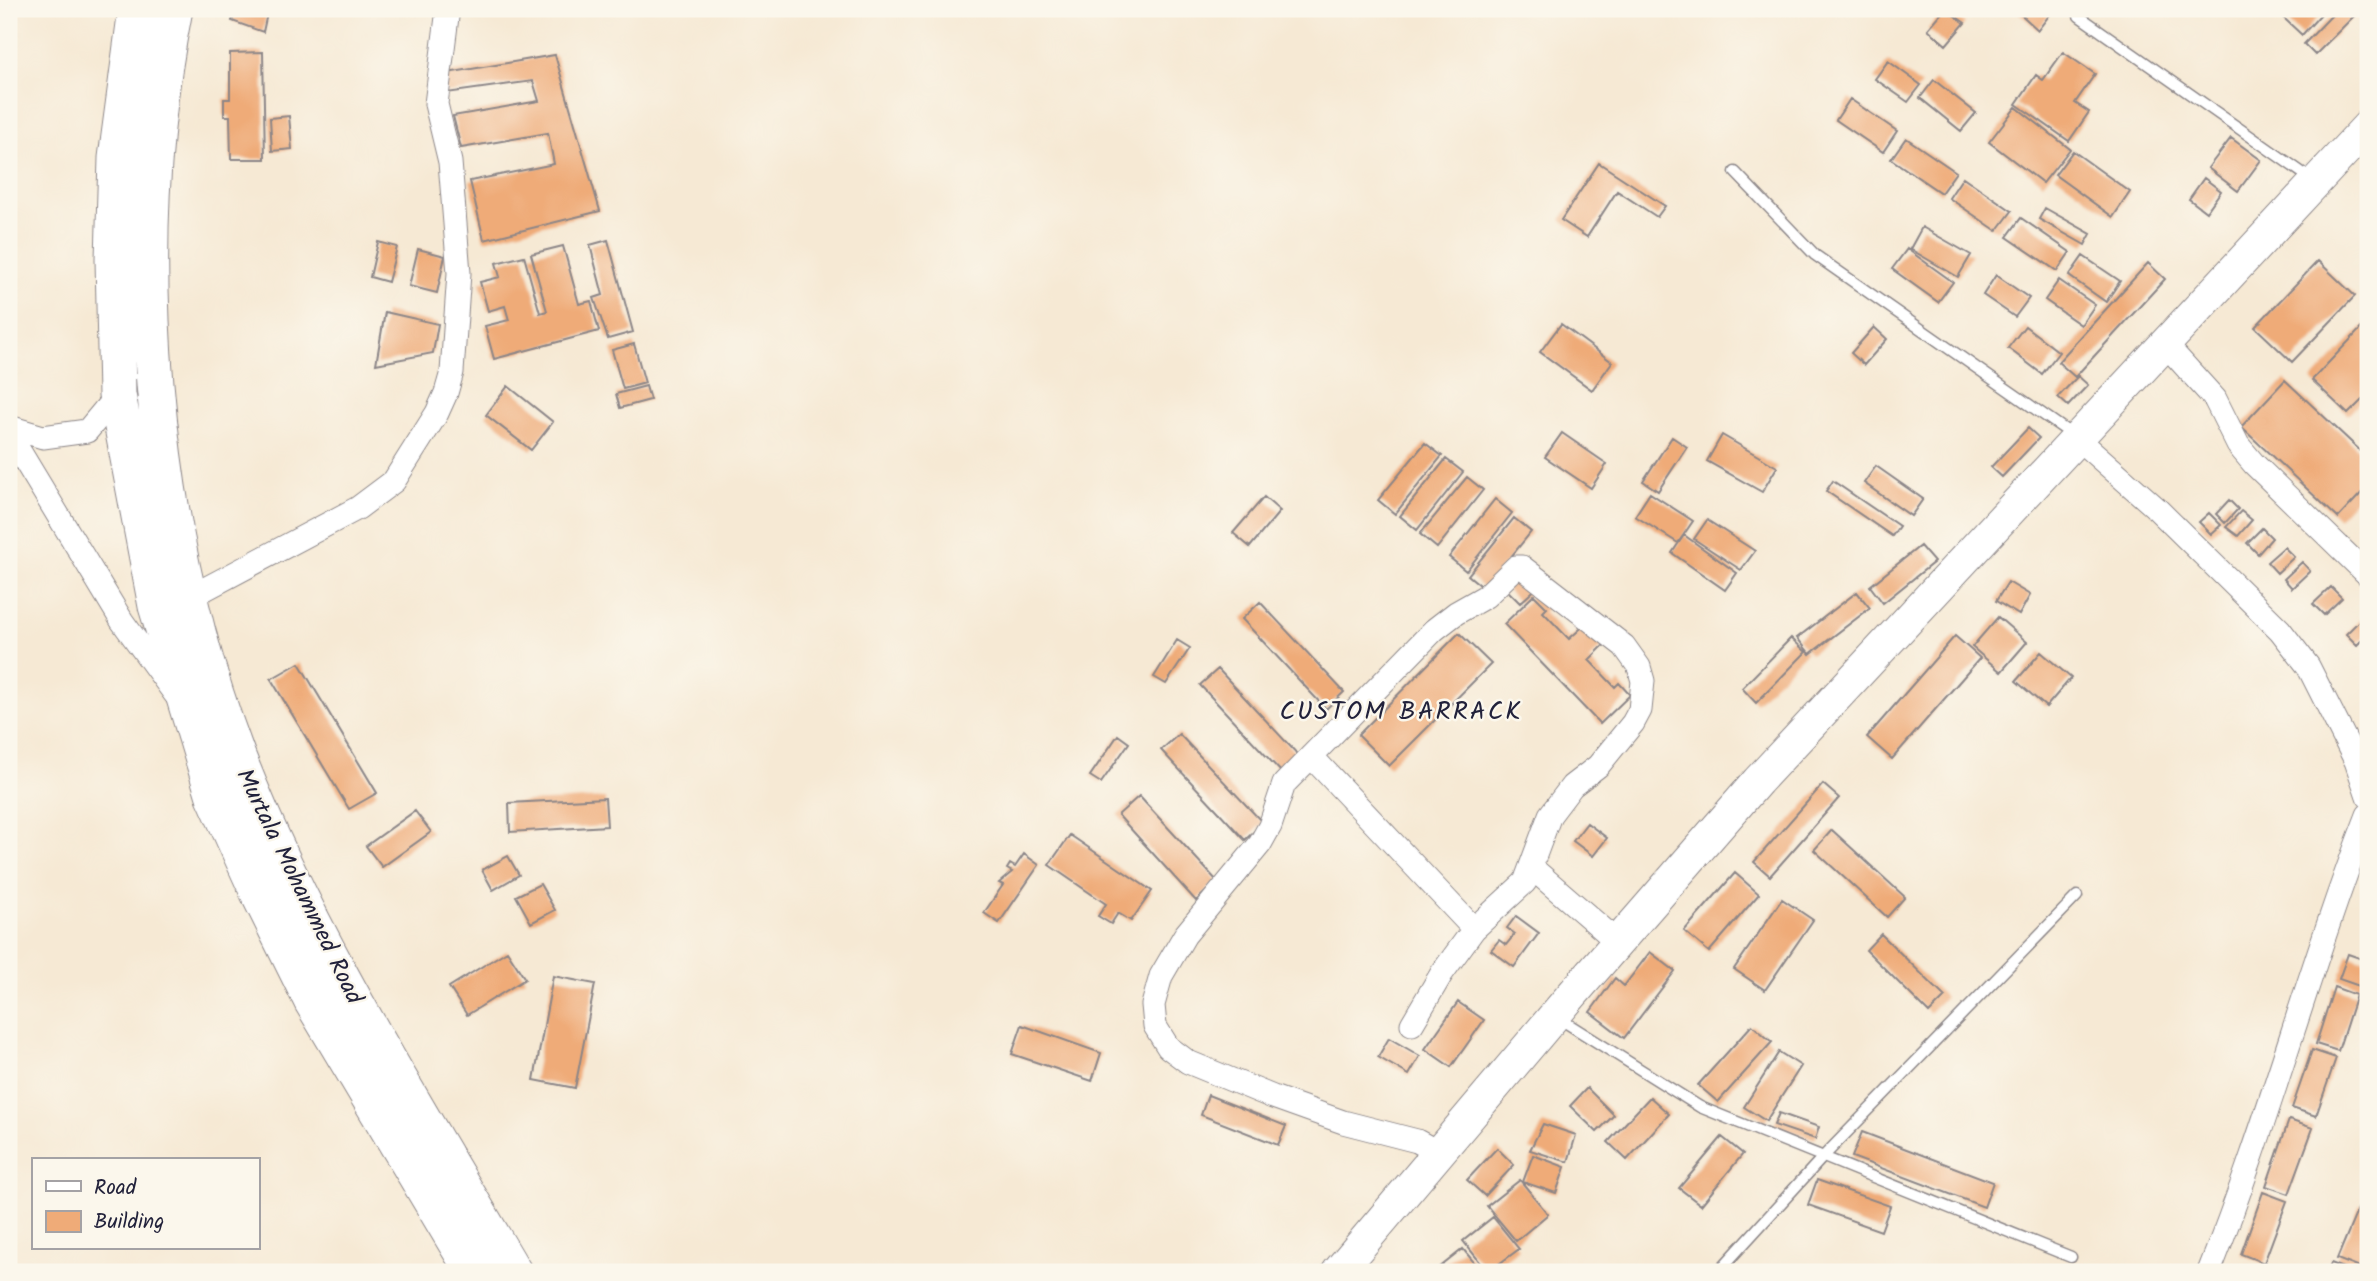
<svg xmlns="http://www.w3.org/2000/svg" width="2377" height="1281" font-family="Kalam,sans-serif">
	<rect width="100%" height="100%" fill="#fbf7ec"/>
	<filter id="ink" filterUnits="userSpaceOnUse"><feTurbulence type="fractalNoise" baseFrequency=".0143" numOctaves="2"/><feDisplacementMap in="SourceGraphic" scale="14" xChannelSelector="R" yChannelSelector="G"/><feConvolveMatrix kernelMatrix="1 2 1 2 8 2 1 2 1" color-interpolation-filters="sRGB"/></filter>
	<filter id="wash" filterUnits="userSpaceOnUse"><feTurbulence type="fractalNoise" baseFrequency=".00686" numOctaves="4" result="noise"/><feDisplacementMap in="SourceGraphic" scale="28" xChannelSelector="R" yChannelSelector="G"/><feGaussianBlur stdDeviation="1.57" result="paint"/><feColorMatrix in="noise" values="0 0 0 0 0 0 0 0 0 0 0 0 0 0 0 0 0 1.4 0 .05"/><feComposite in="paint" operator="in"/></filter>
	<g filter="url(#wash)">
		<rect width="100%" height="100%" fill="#f6e9d4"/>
		<g id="blocks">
			<path fill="#efab78" d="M236 9H268L263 32 232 21Z
				M1945 9 1965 23 1946 45 1928 29Z
				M2015 9H2054L2038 30Z
				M2274 9H2316L2321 14 2302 35Z
				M2325 9H2361L2315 55 2304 44 2332 15Z
				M263 52 265 159H231L230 116H224V99H230V53Z
				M2063 52 2095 74 2075 103 2089 112 2069 141 2016 104 2036 75 2043 80Z
				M555 55 600 211 484 240 470 181 554 164 548 133 461 148 453 116 539 101 533 81 447 93 441 74Z
				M1888 61 1921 85 1908 102 1875 79Z
				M1934 80 1976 113 1961 131 1920 98Z
				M1850 99 1897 131 1883 152 1836 120Z
				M2016 107 2070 149 2043 183 1989 142Z
				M289 116 292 149 272 151 270 118Z
				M1906 138 1956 172 1941 193 1891 159Z
				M2231 138 2261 160 2238 191 2208 168Z
				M2073 151 2130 192 2113 217 2055 175Z
				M1599 163 1665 206 1657 217 1617 191 1587 237 1561 220Z
				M1963 177 2012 211 1997 231 1949 198Z
				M2204 178 2221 191 2206 212 2189 199Z
				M2045 208 2091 234 2085 245 2039 219Z
				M2021 218 2070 252 2057 271 2007 237Z
				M1922 227 1971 255 1958 277 1910 249Z
				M608 240 633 332 608 339 594 298 603 295 590 245Z
				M378 242 397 247 388 282 370 277Z
				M563 246 579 304 591 301 599 331 494 359 485 326 509 320 505 306 488 311 480 282 500 277 496 263 524 256 540 313 547 311 531 254Z
				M418 249 445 256 437 293 409 286Z
				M1907 249 1953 282 1938 302 1892 269Z
				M2083 256 2120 281 2106 302 2069 276Z
				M2318 261 2355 296 2292 362 2255 327Z
				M2148 263 2165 279 2075 377 2058 362Z
				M1996 275 2029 298 2015 317 1983 295Z
				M2059 280 2095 305 2081 325 2045 300Z
				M385 312 438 324 433 353 376 364Z
				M2368 321V394L2348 414 2312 380Z
				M1561 324 1612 362 1592 390 1540 352Z
				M2025 326 2059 352 2042 374 2008 348Z
				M1874 327 1887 339 1864 365 1851 353Z
				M634 344 645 383 623 389 612 350Z
				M2078 376 2088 385 2068 406 2058 397Z
				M2285 380 2368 458V486L2338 518 2241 427Z
				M508 386 553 422 531 450 486 415Z
				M646 386 650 400 620 408 616 394Z
				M2028 428 2039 438 2002 477 1991 467Z
				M1562 433 1607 464 1591 488 1545 457Z
				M1722 435 1777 467 1762 492 1707 461Z
				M1672 437 1687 447 1658 491 1643 481Z
				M1425 443 1442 456 1395 514 1378 500Z
				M1446 459 1463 472 1417 530 1400 516Z
				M1876 466 1923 499 1911 516 1864 483Z
				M1467 477 1483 490 1437 548 1420 534Z
				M1833 481 1899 526 1892 536 1826 491Z
				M1650 493 1693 521 1678 543 1635 516Z
				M1264 497 1280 511 1250 547 1233 533Z
				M1495 499 1512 513 1466 571 1449 557Z
				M2229 500 2238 509 2225 523 2216 514Z
				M2241 511 2252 520 2238 536 2226 527Z
				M2209 513 2221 525 2211 534 2199 522Z
				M1514 518 1531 532 1485 589 1468 575Z
				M1707 520 1755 551 1741 570 1694 539Z
				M2262 528 2272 538 2258 554 2247 543Z
				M1684 535 1737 573 1725 590 1672 553Z
				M1920 546 1934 562 1883 603 1870 586Z
				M2284 547 2294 557 2277 573 2267 562Z
				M2302 562 2310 571 2292 588 2284 579Z
				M1526 571 1540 585 1520 603 1506 589Z
				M2008 582 2030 595 2019 615 1996 601Z
				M2331 587 2342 598 2324 615 2313 604Z
				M1857 592 1870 608 1810 654 1797 638Z
				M1534 595 1547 608 1543 612 1569 639 1588 622 1607 642 1589 660 1615 687 1619 683 1630 695 1600 724 1504 624Z
				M1260 602 1344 692 1326 709 1242 619Z
				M2364 616 2368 619V634L2357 645 2346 634Z
				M1998 617 2027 642 2001 672 1972 647Z
				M1459 633 1491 664 1389 766 1358 735Z
				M1955 636 1980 658 1892 759 1867 737Z
				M1791 638 1806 652 1756 703 1742 688Z
				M1177 640 1190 648 1166 684 1154 677Z
				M2041 652 2071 678 2046 707 2016 681Z
				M299 663 377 793 349 809 271 679Z
				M1218 669 1302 759 1284 775 1200 685Z
				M1179 734 1263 823 1245 840 1161 750Z
				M1118 735 1129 743 1101 783 1090 776Z
				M1823 784 1839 798 1770 876 1754 862Z
				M1139 796 1217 881 1196 901 1118 815Z
				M605 798 607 826 510 832 509 803Z
				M415 811 431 832 382 867 366 846Z
				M1587 823 1607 838 1593 856 1573 841Z
				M1832 830 1905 897 1887 917 1814 850Z
				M1070 835 1152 891 1131 921 1118 913 1111 924 1098 916 1106 904 1049 865Z
				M1024 854 1039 865 999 923 984 913 1003 885 999 883 1012 872 1007 869 1010 864 1015 867Z
				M508 856 519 875 493 890 482 870Z
				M1735 873 1759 894 1709 952 1684 931Z
				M540 884 555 910 531 923 516 896Z
				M1782 899 1813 920 1765 990 1734 969Z
				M1516 916 1539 933 1514 967 1491 950 1499 940 1506 945 1515 934 1507 928Z
				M1881 934 1945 997 1929 1013 1866 950Z
				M507 951 525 979 467 1015 449 987Z
				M1650 952 1675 971 1624 1038 1590 1012 1615 978 1624 986Z
				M2348 954 2368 961V989L2339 979Z
				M553 976 595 984 575 1088 534 1080Z
				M2334 987 2356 995 2338 1051 2316 1044Z
				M1458 1002 1484 1020 1451 1067 1425 1049Z
				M1022 1025 1101 1053 1092 1081 1012 1054Z
				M1752 1025 1772 1042 1718 1102 1698 1085Z
				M1389 1038 1420 1056 1409 1075 1378 1057Z
				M2312 1050 2336 1058 2316 1116 2292 1108Z
				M1779 1052 1801 1066 1766 1121 1744 1107Z
				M1587 1088 1614 1115 1597 1132 1570 1106Z
				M1208 1095 1286 1126 1278 1145 1201 1115Z
				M1650 1097 1669 1114 1627 1160 1608 1142Z
				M1779 1113 1819 1127 1815 1139 1774 1125Z
				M2289 1120 2313 1128 2289 1194 2266 1186Z
				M1543 1124 1576 1135 1568 1162 1530 1150Z
				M1862 1132 1993 1182 1984 1207 1852 1157Z
				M1722 1137 1743 1154 1701 1205 1679 1188Z
				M1497 1148 1514 1165 1485 1196 1467 1180Z
				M1533 1155 1565 1167 1556 1193 1523 1182Z
				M1520 1180 1548 1214 1516 1241 1487 1206Z
				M1817 1180 1890 1206 1881 1231 1808 1205Z
				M2263 1192 2287 1201 2264 1263 2241 1254Z
				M2360 1204 2368 1208V1248L2360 1268 2337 1259Z
				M1493 1217 1519 1249 1488 1272 1463 1241Z
				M1463 1249 1482 1272H1434Z
				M2331 1263 2354 1272H2327Z"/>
		</g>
	</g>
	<g filter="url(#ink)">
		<use href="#blocks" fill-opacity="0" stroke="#8c8688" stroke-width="2"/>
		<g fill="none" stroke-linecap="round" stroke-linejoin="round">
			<defs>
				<path id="service" d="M2079 16 2314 181
					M1735 172 1815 255 2074 436
					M1557 1017 1700 1107 2071 1257
					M1718 1272 1822 1158 2077 896"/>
				<path id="minor" d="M2166 345 2215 399 2238 445 2254 464 2368 575
					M9 427 43 437 87 431 117 395
					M9 434 122 621 175 694
					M2077 438 2155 507 2280 630 2308 666 2356 761 2368 796
					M190 597 358 508 394 481 437 413 446 393 452 372 459 273 450 162 436 104 448 9
					M1311 756 1474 929
					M1531 867 1619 943
					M1412 1024 1442 973 1474 929 1525 882 1550 815 1572 786 1598 766 1633 723 1640 710 1643 681 1639 667 1624 646 1522 567H1516L1486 596 1456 613 1434 630 1284 784 1270 826 1260 844 1185 935 1161 976 1153 1005 1155 1026 1168 1047 1188 1062 1273 1097 1343 1122 1417 1141 1439 1153
					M2209 1272C2269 1122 2309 966 2368 815"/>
				<path id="secondary" d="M1338 1272 1571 996 1758 781 2368 126"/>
				<path id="trunk" d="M137 9 117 158 114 259 117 395 157 606 215 796 261 897 313 1002 474 1272
					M174 9C126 243 151 530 236 754 307 937 414 1104 513 1272"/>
			</defs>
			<use href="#service" stroke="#8c8688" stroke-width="13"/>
			<use href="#minor" stroke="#8c8688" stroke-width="25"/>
			<use href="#secondary" stroke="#8c8688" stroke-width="34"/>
			<use href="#trunk" stroke="#8c8688" stroke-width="39"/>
			<use href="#service" stroke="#fff" stroke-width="10"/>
			<use href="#minor" stroke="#fff" stroke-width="23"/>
			<use href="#secondary" stroke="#fff" stroke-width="32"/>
			<use href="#trunk" stroke="#fff" stroke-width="37"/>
		</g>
	</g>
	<g text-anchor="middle" stroke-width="5" stroke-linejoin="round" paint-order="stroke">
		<g font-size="24" fill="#22223b" stroke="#fbf7ec">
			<text transform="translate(300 886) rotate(64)" y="8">Murtala Mohammed Road</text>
		</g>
		<g font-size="26" letter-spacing="2" fill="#22223b" stroke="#fbf7ec">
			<text x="1401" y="719">CUSTOM BARRACK</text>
		</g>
	</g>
	<rect width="2377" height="1281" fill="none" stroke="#fbf7ec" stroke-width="35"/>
	<rect x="32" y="1158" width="228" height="91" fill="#fbf7ec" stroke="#a4a2a5" stroke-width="2"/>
	<rect x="46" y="1181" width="35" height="10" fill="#ffffff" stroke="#a4a2a5" stroke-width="2"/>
	<text x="94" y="1194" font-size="21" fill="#22223b">Road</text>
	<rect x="46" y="1211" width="35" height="21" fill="#efab78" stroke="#a4a2a5" stroke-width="2"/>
	<text x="94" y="1228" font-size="21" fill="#22223b">Building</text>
</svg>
